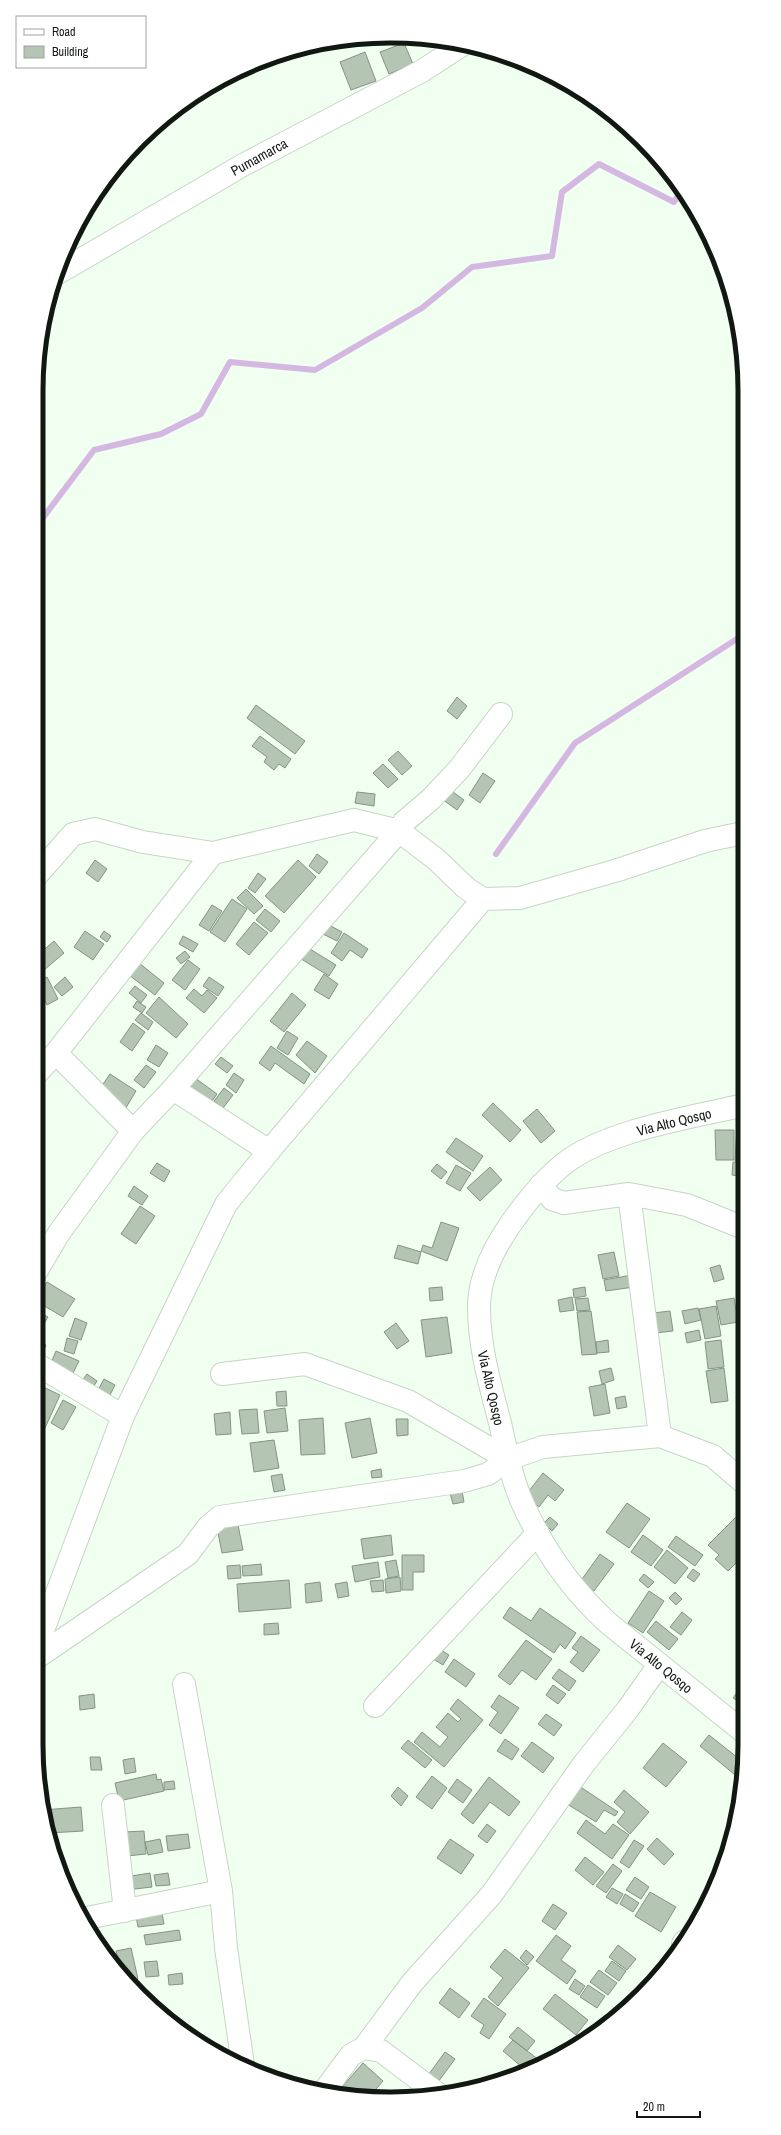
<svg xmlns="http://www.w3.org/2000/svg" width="781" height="2135" font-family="'Archivo Narrow',sans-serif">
	<rect width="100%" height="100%" fill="#f1fff1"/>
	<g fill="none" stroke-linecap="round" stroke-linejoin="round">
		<path stroke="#d4b8e2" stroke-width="6" d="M36 527 94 450 161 434 201 414 230 362 315 370 422 308 472 267 552 256 562 192 599 164 674 202 680 192
			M496 854 575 743 743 635"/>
	</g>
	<path fill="#b5c5b4" stroke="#849484" d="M402 37 403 39 388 43 387 38Z
		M404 43 413 64 389 74 380 52Z
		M365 52 376 81 351 90 340 62Z
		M457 697 467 706 457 719 447 711Z
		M256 705 305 741 295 754 247 718Z
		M260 736 291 759 285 768 279 764 274 770 264 762 267 757 252 746Z
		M398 751 412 766 402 775 388 760Z
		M383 764 398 779 388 788 373 773Z
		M483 773 495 781 480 803 469 795Z
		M449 789 464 800 457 810 442 799Z
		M357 792 375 794 374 806 355 803Z
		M317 854 328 862 319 874 309 866Z
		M95 860 107 869 98 882 86 873Z
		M298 860 316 877 284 913 265 896Z
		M258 873 266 879 255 893 248 888Z
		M246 889 263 906 254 914 237 898Z
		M232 899 247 909 225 942 210 932Z
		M212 905 222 911 209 931 199 925Z
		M265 909 280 921 271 932 256 920Z
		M254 922 268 933 249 955 236 944Z
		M329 925 342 932 337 941 323 934Z
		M85 931 104 944 93 960 74 947Z
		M104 931 111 936 107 942 100 937Z
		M344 933 368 949 362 958 350 950 342 961 331 953Z
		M183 936 198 944 193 952 179 944Z
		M54 941 64 953 36 977V964L43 958 39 954Z
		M305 946 336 965 329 976 298 957Z
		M185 951 190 957 181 964 176 958Z
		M188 960 200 969 185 990 172 980Z
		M139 963 164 983 155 995 129 975Z
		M324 974 338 984 329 999 314 990Z
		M47 977 58 999 47 1005 36 982Z
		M65 977 73 987 62 996 54 987Z
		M209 977 224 987 218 996 203 986Z
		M135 986 147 995 141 1003 129 993Z
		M194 989 202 996 207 990 217 998 204 1013 186 998Z
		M292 993 306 1005 284 1032 270 1021Z
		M159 997 188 1024 176 1038 146 1013Z
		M137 1001 146 1007 142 1013 133 1007Z
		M141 1013 153 1022 148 1030 135 1020Z
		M133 1023 145 1032 132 1051 120 1042Z
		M287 1031 298 1038 288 1055 277 1048Z
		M307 1041 327 1056 315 1073 296 1055Z
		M156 1045 168 1053 159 1067 147 1060Z
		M271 1046 310 1074 304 1084 275 1063 270 1071 259 1063Z
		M221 1057 233 1066 227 1073 215 1064Z
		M146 1065 156 1072 144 1088 134 1080Z
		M234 1073 244 1080 236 1093 226 1085Z
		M110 1074 136 1091 124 1111 97 1093Z
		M195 1078 217 1094 210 1104 187 1087Z
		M224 1088 233 1095 223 1108 214 1101Z
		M493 1103 521 1130 510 1142 482 1115Z
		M537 1109 555 1131 541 1143 523 1121Z
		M737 1126H744V1161H735Z
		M715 1130H734V1160H716Z
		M456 1138 483 1156 473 1171 446 1152Z
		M733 1162 744 1163V1177L732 1175Z
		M157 1163 170 1171 164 1182 150 1173Z
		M437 1164 447 1172 441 1179 431 1171Z
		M456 1165 471 1173 460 1191 446 1183Z
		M490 1167 502 1180 480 1201 467 1188Z
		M134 1186 148 1196 142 1205 128 1196Z
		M140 1206 155 1216 136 1244 121 1234Z
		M441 1222 459 1228 447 1261 421 1251 423 1245 432 1248Z
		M398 1245 421 1252 418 1264 394 1258Z
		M614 1252 619 1276 603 1279 598 1255Z
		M720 1265 724 1279 714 1282 710 1268Z
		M632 1275 634 1287 606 1291 604 1280Z
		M47 1282 75 1299 63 1317 36 1301Z
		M442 1287 443 1300 430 1301 429 1288Z
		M585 1287 586 1296 574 1298 573 1289Z
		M572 1297 574 1310 560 1312 558 1300Z
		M588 1298 590 1310 577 1311 575 1299Z
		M734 1298 738 1322 721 1325 716 1301Z
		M716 1306 721 1336 705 1339 699 1309Z
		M698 1308 701 1320 685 1324 682 1311Z
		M36 1310 48 1317 41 1329 36 1327Z
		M591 1311 597 1354 582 1355 577 1312Z
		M670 1311 673 1331 655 1333 653 1313Z
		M447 1317 452 1353 426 1357 421 1320Z
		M75 1318 87 1323 81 1340 69 1336Z
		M738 1318H744V1332H739Z
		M396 1323 409 1341 397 1349 384 1332Z
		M699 1330 701 1340 687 1343 685 1333Z
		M67 1338 78 1341 74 1354 64 1351Z
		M744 1338V1350H742L739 1339Z
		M36 1340 46 1345 42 1355 36 1353Z
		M608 1340 609 1352 597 1353 596 1342Z
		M721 1340 724 1367 708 1369 705 1342Z
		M56 1351 79 1361 73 1373 51 1363Z
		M744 1365V1380H740L739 1366Z
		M611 1368 614 1380 602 1384 599 1371Z
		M724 1368 728 1401 711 1403 706 1371Z
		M87 1374 97 1381 92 1389 82 1381Z
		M104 1379 115 1385 108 1399 97 1392Z
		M37 1384 60 1395 45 1428 36 1423Z
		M605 1384 610 1413 594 1416 589 1387Z
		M286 1391 287 1406H277L276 1392Z
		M625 1396 627 1407 617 1409 615 1398Z
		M63 1400 76 1407 63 1430 51 1423Z
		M285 1408 288 1431 267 1433 264 1411Z
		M257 1409 259 1433 242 1434 239 1410Z
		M230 1412 231 1434 216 1435 214 1414Z
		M323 1418 325 1454 301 1455 299 1420Z
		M370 1418 377 1453 352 1458 345 1423Z
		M396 1419H408V1435L397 1436Z
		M36 1427 43 1430 36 1449Z
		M274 1440 279 1468 254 1472 250 1443Z
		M381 1469 382 1477 372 1478 371 1471Z
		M543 1473 564 1490 555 1501 548 1495 539 1507 525 1496Z
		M282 1474 285 1490 274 1492 271 1476Z
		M462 1491 464 1502 453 1504 450 1493Z
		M627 1503 650 1519 629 1548 606 1532Z
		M550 1517 558 1524 552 1531 544 1523Z
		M736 1517 745 1525V1530L739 1536 745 1541V1554L728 1571 715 1559 719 1555 708 1545Z
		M238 1525 243 1550 222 1553 217 1528Z
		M391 1535 393 1555 364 1559 361 1539Z
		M643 1535 663 1550 651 1566 631 1552Z
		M676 1536 703 1555 695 1566 668 1547Z
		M667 1550 688 1568 675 1584 654 1567Z
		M600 1554 614 1564 594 1591 580 1582Z
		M402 1555H424V1572H413V1590H402Z
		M396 1560 399 1576 388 1578 385 1562Z
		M378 1562 380 1577 355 1582 352 1566Z
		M261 1564 262 1575 243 1576 242 1566Z
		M240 1565 241 1578 228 1579 227 1566Z
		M693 1569 700 1574 694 1582 687 1577Z
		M644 1574 654 1582 648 1588 639 1580Z
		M400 1577 401 1591 386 1593 385 1579Z
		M289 1580 291 1608 239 1612 237 1584Z
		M383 1580 384 1591 372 1592 370 1581Z
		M320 1582 322 1601 306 1603 305 1584Z
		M347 1582 349 1596 338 1598 335 1584Z
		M649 1591 664 1601 643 1633 628 1623Z
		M675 1592 682 1599 676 1605 669 1598Z
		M510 1607 531 1621 540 1608 576 1633 565 1649 560 1644 554 1653 503 1618Z
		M682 1612 692 1620 681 1635 670 1627Z
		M656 1621 678 1639 669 1650 647 1632Z
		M278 1623 279 1634 264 1635V1624Z
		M581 1636 600 1650 583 1672 570 1662 578 1652 572 1648Z
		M526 1640 552 1659 536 1680 522 1670 510 1685 498 1676Z
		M436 1647 449 1655 443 1665 430 1657Z
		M454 1659 475 1674 466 1687 445 1672Z
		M559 1669 576 1681 569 1691 552 1678Z
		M745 1681V1706L733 1698Z
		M553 1685 566 1694 558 1704 546 1695Z
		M94 1694 95 1708 80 1710 79 1696Z
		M499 1695 519 1708 501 1734 489 1725 498 1712 491 1707Z
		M458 1699 483 1720 444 1767 414 1742 422 1732 440 1747 448 1737 436 1727 448 1713 458 1722 461 1719 450 1709Z
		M546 1714 562 1725 554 1736 538 1724Z
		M709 1735 743 1762 740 1779 700 1746Z
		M505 1739 519 1749 512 1760 497 1751Z
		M408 1740 432 1760 425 1768 401 1748Z
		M532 1742 554 1758 543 1773 521 1756Z
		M663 1743 687 1762 666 1787 643 1768Z
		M90 1757H100L102 1770H91Z
		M134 1758 136 1772 125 1774 123 1760Z
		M156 1774 157 1780 161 1779 164 1791 119 1801 115 1783Z
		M432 1776 447 1788 432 1809 416 1797Z
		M489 1777 520 1802 509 1816 490 1802 473 1824 461 1814Z
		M457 1779 472 1790 463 1803 448 1792Z
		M174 1781 175 1789 164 1790V1782Z
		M576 1784 618 1812 615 1816 604 1810 596 1822 564 1802Z
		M398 1787 408 1796 401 1806 391 1796Z
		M624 1790 649 1812 630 1834 617 1822 625 1812 614 1802Z
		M81 1807 83 1831 49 1833 42 1810Z
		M586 1820 605 1834 613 1824 629 1835 612 1859 577 1833Z
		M487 1824 496 1831 487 1843 478 1836Z
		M144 1831 146 1854 127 1856 124 1832Z
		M188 1834 190 1848 168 1851 166 1836Z
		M657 1838 674 1854 664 1865 647 1849Z
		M160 1839 163 1852 148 1855 145 1842Z
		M450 1839 474 1855 461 1874 437 1858Z
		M634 1840 644 1846 629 1868 620 1862Z
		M585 1857 604 1872 593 1885 575 1870Z
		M613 1864 622 1871 606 1893 596 1886Z
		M150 1873 152 1887 126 1890 125 1877Z
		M168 1873 170 1885 156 1886 154 1875Z
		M71 1877 74 1898 62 1878Z
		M635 1877 649 1887 641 1899 626 1890Z
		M612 1888 623 1894 617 1904 606 1897Z
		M650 1892 676 1907 661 1932 635 1916Z
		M625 1894 639 1903 633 1912 620 1904Z
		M553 1904 567 1913 555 1930 542 1921Z
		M162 1913 164 1924 138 1927 136 1916Z
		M179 1930 181 1940 146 1945 144 1935Z
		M556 1935 571 1946 561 1960 576 1971 567 1984 536 1961Z
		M618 1945 636 1959 627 1970 609 1957Z
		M131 1948 138 1979 127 1981 121 1973 116 1951Z
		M505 1949 529 1968 498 2006 488 1997 503 1978 490 1967Z
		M526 1950 534 1957 527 1965 520 1958Z
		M157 1961 159 1976 146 1977 144 1962Z
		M612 1961 626 1971 619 1981 605 1971Z
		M599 1970 617 1983 608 1995 590 1982Z
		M182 1973 183 1984 169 1985 168 1975Z
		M575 1979 585 1986 579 1995 569 1989Z
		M588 1985 605 1996 597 2008 580 1997Z
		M450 1988 470 2003 459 2018 439 2003Z
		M555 1994 588 2020 576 2035 543 2009Z
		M484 1998 506 2014 489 2039 480 2033 484 2025 471 2016Z
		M518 2027 535 2041 527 2051 509 2037Z
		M513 2040 539 2060 537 2062 523 2068 503 2051Z
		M445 2052 455 2059 438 2082 429 2074Z
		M363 2063 383 2081 369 2097 352 2096 342 2087Z"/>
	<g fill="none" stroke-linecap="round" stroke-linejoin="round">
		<defs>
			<path id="minor" d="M36 876 73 834 95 829 143 842 213 853
				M36 1074 56 1053
				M173 1089 269 1151
				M133 1131 56 1053 213 853 354 820 399 831 437 860 466 888 483 899 520 898 618 870 705 841 743 833
				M541 1185 552 1199 564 1203 629 1194 687 1205 744 1228
				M629 1194 660 1436
				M36 1272 59 1233 133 1131 173 1089 399 831 404 822 431 799 460 768 501 714
				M36 1364 123 1416
				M222 1374 305 1364 408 1401 508 1459
				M36 1649 123 1416 226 1204 269 1151 483 899
				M36 1658 188 1554 208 1527 220 1517 464 1481 488 1474 508 1459 543 1447 660 1436 713 1456 744 1483
				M184 1684 221 1891 226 1948 243 2065
				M375 1706 538 1533
				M113 1805 125 1911
				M87 1918 221 1891
				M364 2048 412 1983 492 1894 583 1765 628 1709 659 1665"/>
			<path id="tertiary" d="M744 1105C690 1118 608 1130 565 1163 544 1179 527 1201 512 1222 495 1246 479 1276 479 1307 479 1347 490 1384 500 1423 506 1449 511 1477 522 1502 542 1547 572 1590 608 1623L745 1733
				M683 1944 685 1941
				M325 2090 351 2055 364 2048 381 2051 438 2094"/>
			<path id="primary" d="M58 273 243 165 422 71 462 45"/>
		</defs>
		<use href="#minor" stroke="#c5d6c5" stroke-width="24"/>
		<use href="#tertiary" stroke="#c5d6c5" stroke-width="24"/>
		<use href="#primary" stroke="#c5d6c5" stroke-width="24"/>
		<use href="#minor" stroke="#fff" stroke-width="22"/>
		<use href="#tertiary" stroke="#fff" stroke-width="22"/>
		<use href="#primary" stroke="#fff" stroke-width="22"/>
	</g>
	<g text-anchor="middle" stroke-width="4" stroke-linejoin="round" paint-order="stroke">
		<g font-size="14" fill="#111711" stroke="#fff">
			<text transform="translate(259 157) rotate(-29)" y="5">Pumamarca</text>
			<text transform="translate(674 1122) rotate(-14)" y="5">Via Alto Qosqo</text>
			<text transform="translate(491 1388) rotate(77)" y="5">Via Alto Qosqo</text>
			<text transform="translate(661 1666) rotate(39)" y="5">Via Alto Qosqo</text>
		</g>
	</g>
	<path d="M0 0H781V2135H0ZM390 43H391A347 347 0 0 1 738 390V1745A347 347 0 0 1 391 2092H390A347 347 0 0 1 43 1745V390A347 347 0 0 1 390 43Z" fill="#fff" fill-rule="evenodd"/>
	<path fill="none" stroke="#111711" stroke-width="5" d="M390 43H391A347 347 0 0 1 738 390V1745A347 347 0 0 1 391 2092H390A347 347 0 0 1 43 1745V390A347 347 0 0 1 390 43Z"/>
	<rect x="16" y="16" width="130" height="52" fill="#ffffff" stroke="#a0a2a0"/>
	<rect x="24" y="29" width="20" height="6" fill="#ffffff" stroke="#a0a2a0"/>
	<text x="52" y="36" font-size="12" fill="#111711">Road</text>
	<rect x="24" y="46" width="20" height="12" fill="#b5c5b4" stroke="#a0a2a0"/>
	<text x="52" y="56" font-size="12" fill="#111711">Building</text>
	<path d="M637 2111v6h63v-6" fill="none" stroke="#111711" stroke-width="2"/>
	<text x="643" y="2111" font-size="12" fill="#111711" stroke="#ffffff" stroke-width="3" paint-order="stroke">20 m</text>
</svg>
